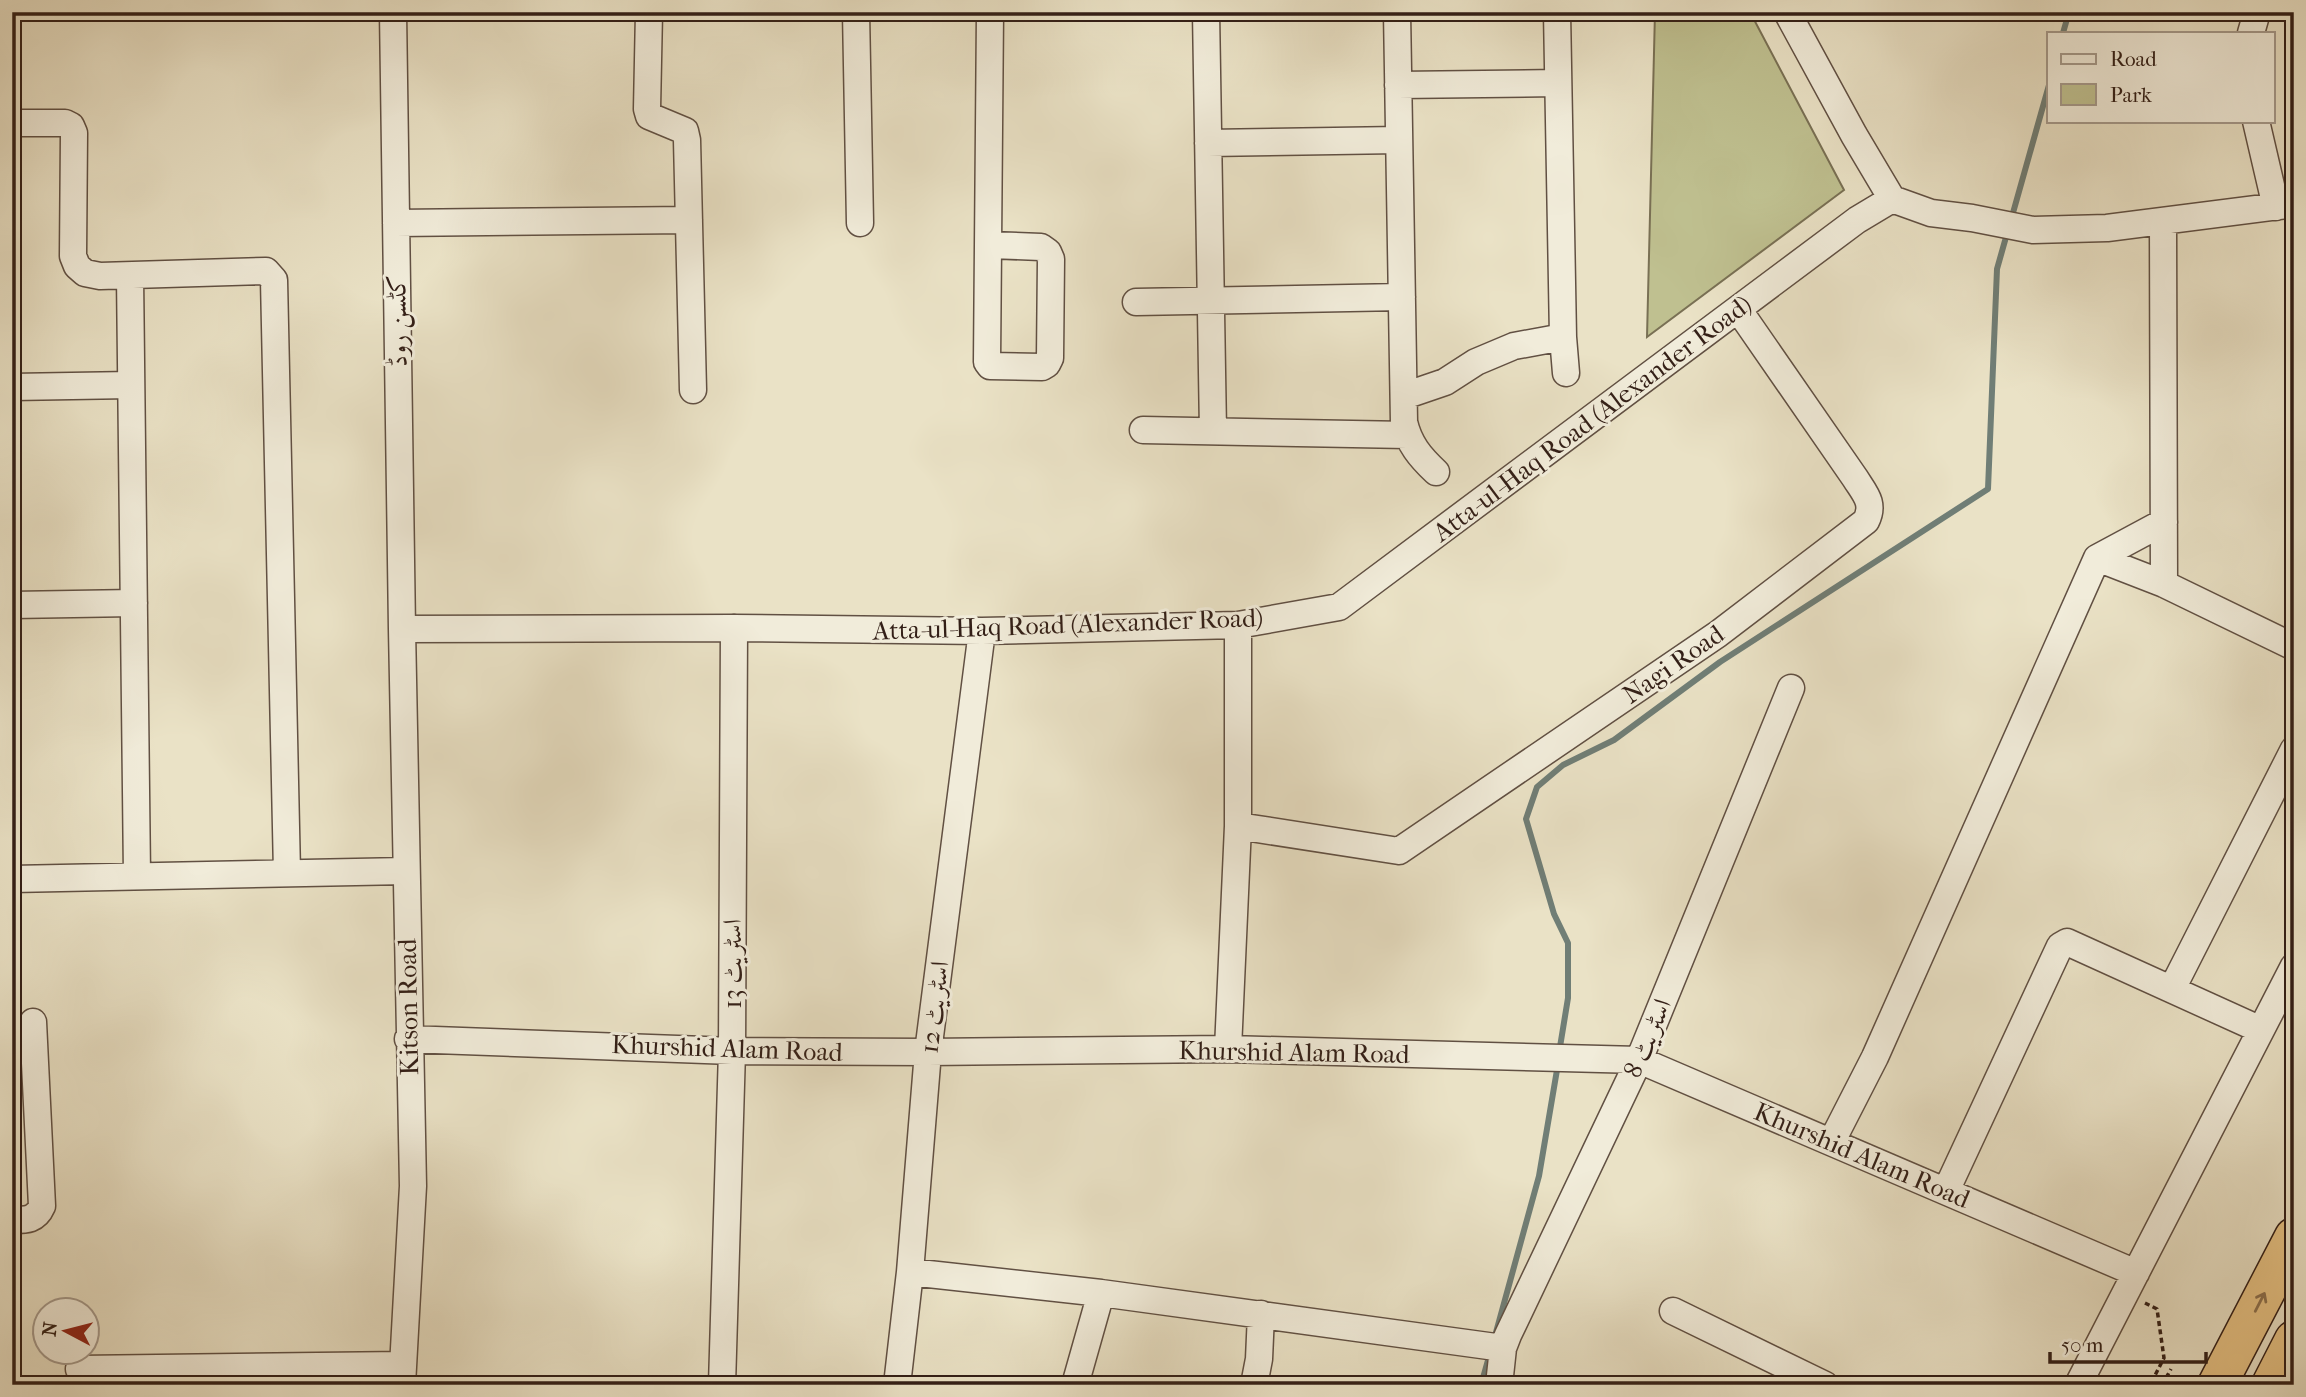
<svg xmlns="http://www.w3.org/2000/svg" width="2306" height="1397" font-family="'IM FELL French Canon',Amiri,serif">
	<rect width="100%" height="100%" fill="#eae2c6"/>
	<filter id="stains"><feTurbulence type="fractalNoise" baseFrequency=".00286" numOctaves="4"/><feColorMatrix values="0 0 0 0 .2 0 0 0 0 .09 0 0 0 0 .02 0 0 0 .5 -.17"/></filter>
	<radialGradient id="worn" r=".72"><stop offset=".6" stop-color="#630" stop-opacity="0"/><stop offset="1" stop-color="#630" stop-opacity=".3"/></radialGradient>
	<path fill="#bfc090" stroke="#797054" stroke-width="2" d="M1655 12H1750L1844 190 1647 337Z"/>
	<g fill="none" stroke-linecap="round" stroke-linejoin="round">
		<path stroke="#707e76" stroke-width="6" d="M2063 33 2069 12
			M2011 220 2049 85
			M1559 1053 1568 998V943L1554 914 1526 819 1537 787 1563 765 1614 740 1720 662 1988 489 1997 269 2008 230
			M1495 1336 1539 1176 1558 1064
			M1481 1385 1490 1353"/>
		<defs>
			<path id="minor" d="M393 12 402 629 413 1186 402 1385
				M649 12 647 109 649 116 685 131 687 140 693 390
				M856 12 860 223
				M1206 12 1213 431
				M1397 12 1404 422C1409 444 1420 457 1436 472
				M1557 12 1563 337 1566 373
				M1787 12 1854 135 1892 199 1931 213 1972 218 2033 230 2107 228 2294 204
				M2251 33 2257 12
				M1398 85 1558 83
				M2256 121 2276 207
				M12 123H65L71 126 74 133 73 256 77 266 85 273 100 276 266 271 274 280 287 873
				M1208 143 1399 140
				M2163 222 2164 584
				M396 223 689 220
				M989 245 1041 247 1048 252 1051 259 1050 358 1047 364 1042 367 990 366 987 362 990 12
				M130 276 137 876
				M1136 302 1402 297
				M12 387 131 385
				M1404 396 1445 382 1476 362 1514 346 1563 337
				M1143 430 1407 435
				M2097 558 2164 584 2294 647
				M12 605 134 603
				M402 629 734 628 982 631 1238 625 1339 607 1857 220 1892 199
				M1238 826 1399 851 1718 634 1866 521C1875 503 1865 494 1855 478L1738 309
				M12 879 406 871
				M2172 989 2294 749
				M408 1039 732 1051 928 1052 1228 1049 1639 1060 2136 1273
				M1228 1049 1238 826V625
				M1832 1141 1875 1057 2097 558 2164 522
				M1946 1191 2060 946 2067 942 2261 1030
				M12 1220C27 1220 36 1220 42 1206L33 1022
				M910 1272 1101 1293 1503 1348
				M1673 1311 1825 1385
				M79 1369 403 1365
				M722 1385 732 1051 734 628
				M897 1385 910 1272 928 1052 982 631
				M1075 1385 1101 1293
				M1254 1385 1259 1359 1261 1314
				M1499 1385 1503 1348 1508 1335 1639 1060 1791 688
				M2078 1385 2294 966"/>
			<path id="highway" d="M2217 1385 2294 1237
				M2271 1385 2294 1340"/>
		</defs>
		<use href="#minor" stroke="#615043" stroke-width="29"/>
		<use href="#highway" stroke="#331f17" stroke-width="41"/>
		<path stroke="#331f17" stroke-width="3.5" stroke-dasharray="5 3.5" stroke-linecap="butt" d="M2145 1303 2157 1309 2164 1358 2150 1385
			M2162 1385 2171 1369"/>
		<use href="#minor" stroke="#f1ecda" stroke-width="26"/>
		<use href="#highway" stroke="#e5c183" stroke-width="38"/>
	</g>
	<defs><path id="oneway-shaft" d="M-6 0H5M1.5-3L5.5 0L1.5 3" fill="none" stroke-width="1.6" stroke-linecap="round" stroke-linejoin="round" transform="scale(1.75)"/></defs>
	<use stroke="#8c704d" href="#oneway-shaft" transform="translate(2260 1302) rotate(-63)"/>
	<g text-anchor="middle" stroke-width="6" stroke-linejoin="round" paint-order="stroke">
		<g font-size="26" fill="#331f17" stroke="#f1ecda">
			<text transform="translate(397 321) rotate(-91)" y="9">کٹسن روڈ</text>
			<text transform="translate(1592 418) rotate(-37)" y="9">Atta-ul-Haq Road (Alexander Road)</text>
			<text transform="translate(1068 624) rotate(-2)" y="9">Atta-ul-Haq Road (Alexander Road)</text>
			<text transform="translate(1673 664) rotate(-35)" y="9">Nagi Road</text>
			<text transform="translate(732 964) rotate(-90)" y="9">اسٹریٹ 13</text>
			<text transform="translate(408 1007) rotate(-91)" y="9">Kitson Road</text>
			<text transform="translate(934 1007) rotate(-83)" y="9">اسٹریٹ 12</text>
			<text transform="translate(1647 1038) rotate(-67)" y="9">اسٹریٹ 8</text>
			<text transform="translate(727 1048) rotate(2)" y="9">Khurshid Alam Road</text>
			<text transform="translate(1294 1052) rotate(1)" y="9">Khurshid Alam Road</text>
			<text transform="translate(1862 1155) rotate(23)" y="9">Khurshid Alam Road</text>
		</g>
	</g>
	<rect width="2306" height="1397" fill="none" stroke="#eae2c6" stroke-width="42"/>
	<rect x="14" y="14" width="2278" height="1369" fill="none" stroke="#331f17" stroke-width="3.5"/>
	<rect x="21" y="21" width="2264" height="1355" fill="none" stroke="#331f17" stroke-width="2"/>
	<rect x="2047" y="32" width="228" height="91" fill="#f1ecda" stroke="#a59a8c" stroke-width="2"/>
	<rect x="2061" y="54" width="35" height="10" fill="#f1ecda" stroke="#a59a8c" stroke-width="2"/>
	<text x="2110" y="66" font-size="21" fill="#331f17">Road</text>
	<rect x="2061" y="84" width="35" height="21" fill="#bfc090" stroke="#a59a8c" stroke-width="2"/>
	<text x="2110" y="102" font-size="21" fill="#331f17">Park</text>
	<g transform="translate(66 1331) rotate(277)"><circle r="33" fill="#f1ecda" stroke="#a59a8c" stroke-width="2"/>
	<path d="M0-5L12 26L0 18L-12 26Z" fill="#8f2418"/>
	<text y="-10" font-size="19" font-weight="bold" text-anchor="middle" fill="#331f17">N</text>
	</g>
	<path d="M2050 1352v10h156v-10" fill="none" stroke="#331f17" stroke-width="3.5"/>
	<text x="2061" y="1352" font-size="21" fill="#331f17" stroke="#f1ecda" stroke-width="5" paint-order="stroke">50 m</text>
	<rect width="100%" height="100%" filter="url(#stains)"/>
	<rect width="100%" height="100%" fill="url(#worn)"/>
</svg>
